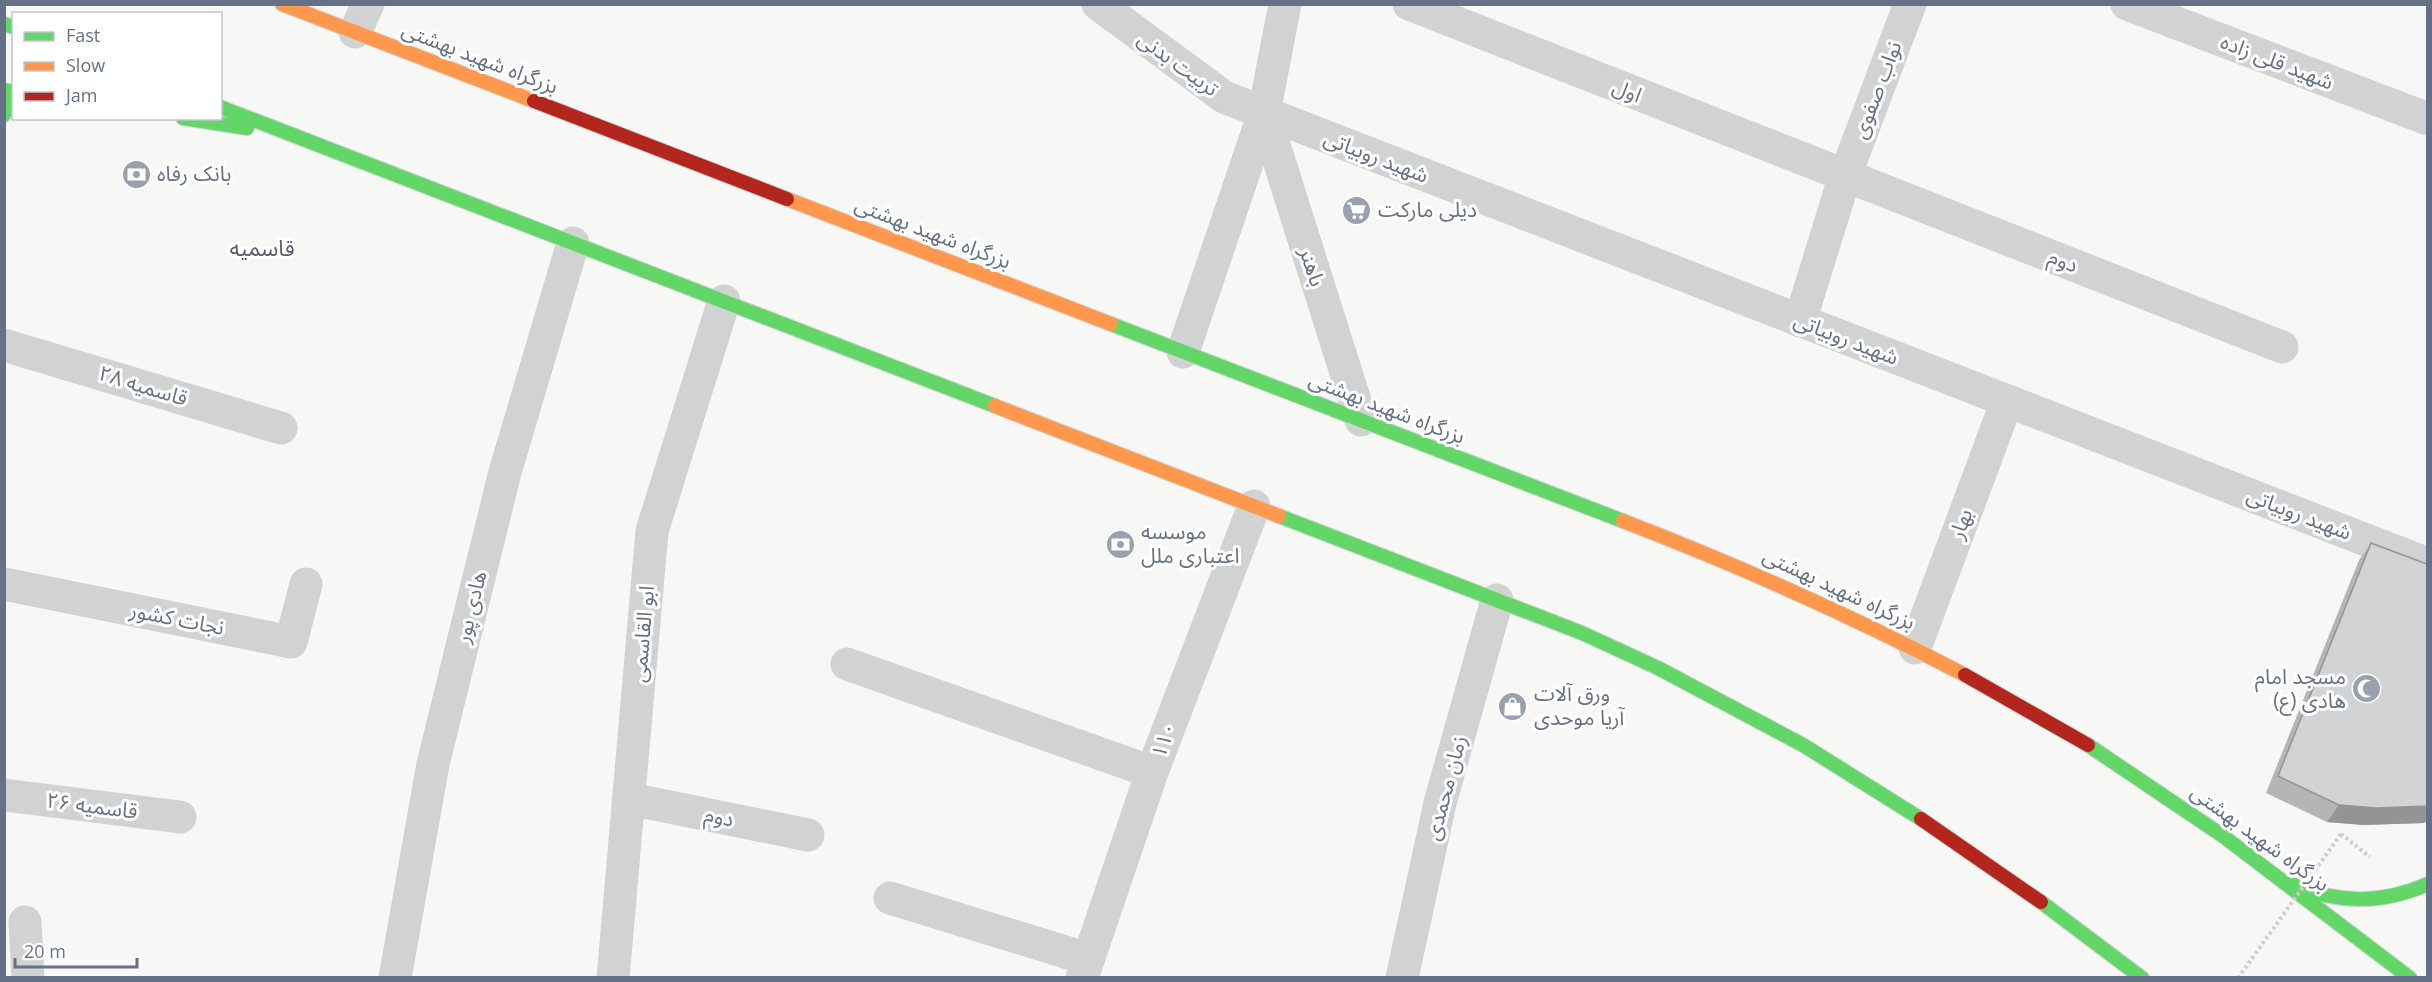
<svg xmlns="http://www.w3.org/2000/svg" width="2432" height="982" font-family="'Open Sans','Noto Sans Arabic',sans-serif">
	<rect width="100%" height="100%" fill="#f7f7f6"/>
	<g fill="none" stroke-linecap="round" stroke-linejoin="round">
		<defs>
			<path id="fast" d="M4 24 14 27
				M4 90 14 92
				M220 107 995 406
				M4 115 10 91
				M183 118 247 128
				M1111 324 1623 521
				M1279 516 1582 633 1658 668 1803 745 1921 819
				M2088 745 2223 836 2410 978
				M2294 885C2340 904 2382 904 2428 884
				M2041 902 2142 978"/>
			<path id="slow" d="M282 4 534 101
				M787 199 1111 324
				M995 406 1279 516
				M1623 521C1740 566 1854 617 1965 675"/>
			<path id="jam" d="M534 101 787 199
				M1965 675 2088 745
				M1921 819 2041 902"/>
		</defs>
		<use href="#fast" stroke="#d2d4d5" stroke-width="16"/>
		<use href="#slow" stroke="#d2d4d5" stroke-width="16"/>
		<use href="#jam" stroke="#d2d4d5" stroke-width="16"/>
		<path stroke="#cececf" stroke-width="4" stroke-dasharray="3 3" stroke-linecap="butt" d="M2341 834 2370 857"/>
		<path stroke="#d1d2d2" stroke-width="33" d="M1098 4 1224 97 2428 564
			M1409 4 2282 347
			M2127 4 2428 119
			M355 32 368 4
			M1264 113 1361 420
			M1800 321 1845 176 1910 4
			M4 345 281 428
			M1183 352 1264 113 1285 4
			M4 584 291 642 306 584
			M1915 648 2007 401
			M847 664 1152 772
			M4 795 180 817
			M630 799 808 835
			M890 898 1088 959
			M25 922 28 978
			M395 978 433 764 505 472 573 243
			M613 978 652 531 724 301
			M1082 978 1152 772 1254 506
			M1402 978 1440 803 1497 600"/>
		<use href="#fast" stroke="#63d668" stroke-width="14"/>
		<use href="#slow" stroke="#ff974d" stroke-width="14"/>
		<use href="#jam" stroke="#b3261e" stroke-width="14"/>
		<path stroke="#cececf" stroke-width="4" stroke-dasharray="3 3" stroke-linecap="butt" d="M2238 978 2341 834"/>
	</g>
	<path fill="#b5b5b6" d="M2371 543 2424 823 2364 825 2327 822 2266 793 2359 560Z"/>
	<path fill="#939494" d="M2339 805 2427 806V821L2424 823 2364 825 2327 822Z"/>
	<path fill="#d2d3d4" stroke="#939494" stroke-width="1.5" d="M2371 543 2427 564V806L2376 808 2339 805 2278 776Z"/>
	<defs>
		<symbol id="bank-disc" viewBox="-11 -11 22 22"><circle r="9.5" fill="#99a0ae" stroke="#fff"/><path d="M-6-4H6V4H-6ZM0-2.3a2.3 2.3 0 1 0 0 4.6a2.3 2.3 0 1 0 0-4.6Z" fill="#fff"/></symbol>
		<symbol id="supermarket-disc" viewBox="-11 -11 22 22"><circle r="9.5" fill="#99a0ae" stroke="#fff"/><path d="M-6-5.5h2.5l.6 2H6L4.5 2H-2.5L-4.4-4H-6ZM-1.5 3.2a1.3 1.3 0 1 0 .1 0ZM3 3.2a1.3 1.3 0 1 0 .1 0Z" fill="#fff"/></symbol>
		<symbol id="mosque-disc" viewBox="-11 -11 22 22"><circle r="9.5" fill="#99a0ae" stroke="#fff"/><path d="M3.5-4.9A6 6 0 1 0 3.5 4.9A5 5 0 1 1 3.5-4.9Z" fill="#fff"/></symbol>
		<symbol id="shop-disc" viewBox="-11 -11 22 22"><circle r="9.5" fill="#99a0ae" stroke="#fff"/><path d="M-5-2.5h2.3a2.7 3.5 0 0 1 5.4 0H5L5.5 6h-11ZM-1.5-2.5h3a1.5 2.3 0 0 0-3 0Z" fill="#fff"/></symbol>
	</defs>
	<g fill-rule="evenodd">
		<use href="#bank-disc" x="120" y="158" width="33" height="33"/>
		<use href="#supermarket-disc" x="1340" y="194" width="33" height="33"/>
		<use href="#bank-disc" x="1104" y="528" width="33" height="33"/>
		<use href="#mosque-disc" x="2350" y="672" width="33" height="33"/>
		<use href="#shop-disc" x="1496" y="690" width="33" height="33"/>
	</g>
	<g text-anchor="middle" stroke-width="6" stroke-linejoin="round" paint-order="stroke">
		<g font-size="21" fill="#667187" stroke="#fff">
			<text transform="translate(480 58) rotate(21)" y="7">بزرگراه شهید بهشتی</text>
			<text transform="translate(2277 62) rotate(21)" y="7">شهید قلی زاده</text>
			<text transform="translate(1178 64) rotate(36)" y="7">تربیت بدنی</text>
			<text transform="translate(1877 90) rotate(-69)" y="7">نواب صفوی</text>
			<text transform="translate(1627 91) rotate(22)" y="7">اول</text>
			<text transform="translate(1376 157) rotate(21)" y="7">شهید روبیاتی</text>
			<text transform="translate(933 233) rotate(21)" y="7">بزرگراه شهید بهشتی</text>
			<text transform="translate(2063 261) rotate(21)" y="7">دوم</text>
			<text transform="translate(1312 267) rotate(72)" y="7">باهنر</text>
			<text transform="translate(1846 339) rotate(21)" y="7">شهید روبیاتی</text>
			<text transform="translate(143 386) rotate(17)" y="7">قاسمیه ۲۸</text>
			<text transform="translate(1387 408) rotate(21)" y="7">بزرگراه شهید بهشتی</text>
			<text transform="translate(2299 514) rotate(21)" y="7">شهید روبیاتی</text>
			<text transform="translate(1961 524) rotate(-70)" y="7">بهار</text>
			<text transform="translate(1839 589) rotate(25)" y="7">بزرگراه شهید بهشتی</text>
			<text transform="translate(471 607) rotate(-76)" y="7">هادی پور</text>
			<text transform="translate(177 619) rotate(11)" y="7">نجات کشور</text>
			<text transform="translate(643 634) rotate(-85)" y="7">ابو القاسمی</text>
			<text transform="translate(1164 740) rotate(-70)" y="7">۱۱۰</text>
			<text transform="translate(1446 788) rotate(-75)" y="7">زمان محمدی</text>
			<text transform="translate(92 806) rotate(7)" y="7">قاسمیه ۲۶</text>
			<text transform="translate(719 817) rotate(11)" y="7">دوم</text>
			<text transform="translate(2260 838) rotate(36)" y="7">بزرگراه شهید بهشتی</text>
		</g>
		<g font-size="21" fill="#667187" stroke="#fff" text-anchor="start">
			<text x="157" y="181">بانک رفاه</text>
			<text x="1378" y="217">دیلی مارکت</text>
			<text x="1141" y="539">موسسه<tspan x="1141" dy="24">اعتباری ملل</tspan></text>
			<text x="2346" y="684" text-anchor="end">مسجد امام<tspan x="2346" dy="24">هادی (ع)</tspan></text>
			<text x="1534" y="701">ورق آلات<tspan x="1534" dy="24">آریا موحدی</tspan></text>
		</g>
		<g font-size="22" fill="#545c6c" stroke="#fff">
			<text x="262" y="256">قاسمیه</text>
		</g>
	</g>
	<rect width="2432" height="982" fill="none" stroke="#667187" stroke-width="12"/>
	<rect x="12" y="12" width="210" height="108" fill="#ffffff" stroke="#c2c6cf" stroke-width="1.5"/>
	<rect x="24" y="32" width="30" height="9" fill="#63d668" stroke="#c2c6cf" stroke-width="1.5"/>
	<text x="66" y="42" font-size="18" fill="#667187">Fast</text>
	<rect x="24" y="62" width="30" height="9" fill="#ff974d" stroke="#c2c6cf" stroke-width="1.5"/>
	<text x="66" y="72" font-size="18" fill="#667187">Slow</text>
	<rect x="24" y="92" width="30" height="9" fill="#b3261e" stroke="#c2c6cf" stroke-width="1.5"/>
	<text x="66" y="102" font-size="18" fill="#667187">Jam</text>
	<path d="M15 958v9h122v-9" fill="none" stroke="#667187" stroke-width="3"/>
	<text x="24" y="958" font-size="18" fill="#667187" stroke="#ffffff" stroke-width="4.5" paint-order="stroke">20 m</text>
</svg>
